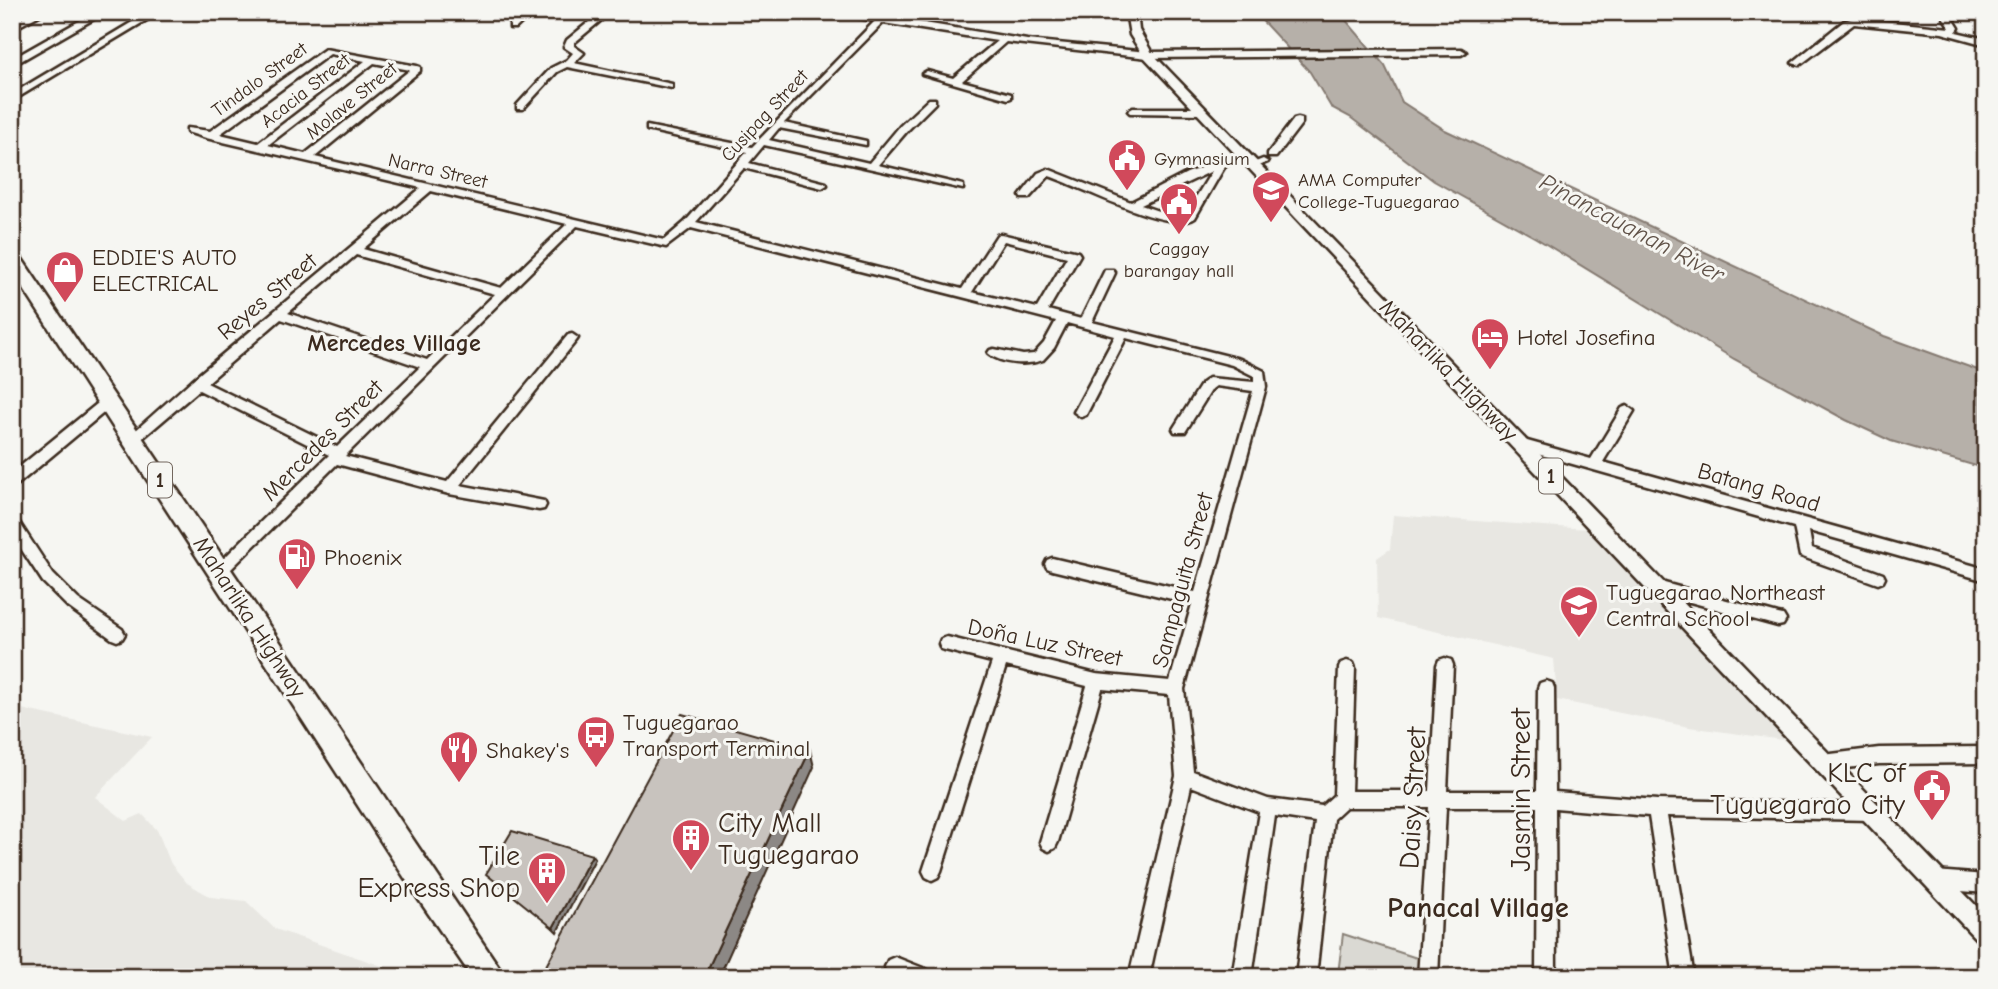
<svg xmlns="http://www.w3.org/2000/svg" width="1998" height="989" font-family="'Comic Neue',sans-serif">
	<rect width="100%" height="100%" fill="#f6f6f2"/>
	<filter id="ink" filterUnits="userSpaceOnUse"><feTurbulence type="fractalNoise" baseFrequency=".0143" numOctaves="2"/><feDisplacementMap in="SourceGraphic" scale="14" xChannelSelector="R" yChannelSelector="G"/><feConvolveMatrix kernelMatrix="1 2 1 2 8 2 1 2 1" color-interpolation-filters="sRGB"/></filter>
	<g filter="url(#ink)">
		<path fill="#e8e7e2" d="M1393 515 1587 529 1789 741 1689 727 1557 700 1554 659 1378 618 1377 558 1390 549Z
			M12 707 152 737 95 797 126 821 142 814 157 830 171 864 187 883 211 897 246 901 275 929 414 977H12Z"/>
		<path fill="#dad9d3" stroke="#8a8278" stroke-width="2" d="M1343 934 1420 959 1419 977H1347L1338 974Z"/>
		<path fill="#b6b0a9" stroke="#857a71" stroke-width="2" d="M1254 12H1339L1385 66 1402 102 1445 130 1884 336 1986 373V469L1891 441 1846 420 1734 359 1536 238 1434 181 1350 117 1331 107 1310 72Z"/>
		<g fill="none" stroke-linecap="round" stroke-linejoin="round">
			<defs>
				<path id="minor" d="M34 12H45L12 30V23Z
					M95 12H106L12 66V59Z
					M149 12H160L12 101V94Z
					M523 12H533L516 28H510V24Z
					M601 12H611L574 43V46L584 53 574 63 672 84V88L567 67 557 72 523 109H517V105L551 68 567 60 573 53 564 47 567 40Z
					M828 12 882 16 1027 40 1148 52 1461 49 1466 52 1461 55 1148 58 1006 42 962 81 1011 94V98L1008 99 922 74 927 71 953 78 997 41 883 23 784 123 866 141V145L779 128 769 140 869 163 900 126 929 99H935V103L908 130 878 165 963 185V189L764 145 749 163 826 183 827 185 822 188 744 168 696 222 962 289 997 235 1001 234 1078 252 1080 255 1048 310 1081 319 1105 270H1113L1115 273 1092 322 1240 359 1264 371 1266 387 1184 689 1193 771 1268 799 1322 806 1334 795 1339 668 1341 663 1347 661 1353 663 1355 668 1351 791H1430L1437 665 1439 660 1445 658 1451 660 1453 665 1447 791H1537L1538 688 1540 683 1546 681 1552 683 1554 688 1555 792 1657 800 1872 804 1878 806 1881 812 1878 818 1872 820 1667 816 1694 977H1674L1649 816 1555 808 1556 977H1536L1537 807H1446L1438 977H1418L1429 807H1346L1333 819 1316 977H1296L1315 822 1275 816 1252 977H1232L1259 812 1191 786 1149 977H1129L1176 776 1169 695 1102 689 1058 842 1055 848 1049 851 1043 848 1040 842 1087 686 1006 666 941 871 938 877 932 880 926 877 923 871 992 662 941 649 939 644 941 639 947 637 1096 674 1170 681 1192 604 1052 570 1047 568 1045 564 1047 560 1052 558 1195 592 1253 391 1216 386 1212 389 1185 432H1175L1173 429 1202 383 1209 378 1254 382V376L1232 365 1126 338 1086 415 1081 417 1074 412 1115 336 1067 323 1054 348 1043 360C1027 366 1000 364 988 353L990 350 994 349 1023 355 1034 354 1044 343 1056 321 691 228 666 247 577 226 345 456 447 482 568 335 572 334 578 338 576 341 460 485 539 500 544 501 546 505 544 509 539 510 449 494 337 464 225 575 220 577 215 575 213 571 215 567 329 455 199 390 138 442H128L126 439 192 380 421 188 206 138 187 132V128L210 131 325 49 417 66 420 67V71L315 157 664 240 685 222 747 152 647 130V126L752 147 875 21ZM330 54 365 61 258 143 220 134ZM374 63 410 70 305 154 268 145ZM431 191 567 224 501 288 363 249ZM1004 241 1067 257 1037 308 972 292ZM356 255 495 294 427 360 288 313ZM281 319 420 367 337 447 207 383Z
					M1940 12H1949L1959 28 1956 32 1986 39V45L1942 33 1854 24 1800 65 1792 63 1844 21 1854 18 1950 28Z
					M1133 108H1201L1206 111 1201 114 1130 113 1128 111Z
					M1298 118 1302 119V123L1276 157H1268V153L1294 119Z
					M1244 152 1249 155 1248 157 1225 166 1195 218C1171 235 1078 185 1049 176L1029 198H1021L1020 196 1038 173 1048 169 1131 202 1187 173ZM1212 171 1185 215 1164 213 1141 205Z
					M1263 159 1268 162 1253 168 1248 165Z
					M108 397 115 402 113 405 17 485 12 486V473L103 399Z
					M1627 406 1634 411 1603 462 1986 569V581L1809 531 1812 548 1883 574 1885 578 1883 582 1878 584 1800 556 1794 527 1520 449 1513 444 1520 439 1591 459 1622 408Z
					M12 517 17 519 53 574 78 599 122 629 125 634 122 639 117 641 112 639 68 607 43 582 12 535Z
					M1657 581 1778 614 1783 615 1786 620 1783 625 1778 626 1657 593 1652 591 1650 587 1652 583Z
					M1986 747V763L1879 764 1823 771 1817 769 1815 763 1817 757 1823 755 1879 748Z
					M1935 871 1986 875V893L1935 889 1929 886 1926 880 1929 874Z
					M895 957 928 970 930 977H896L888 974 885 967 888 960Z"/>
				<path id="major" d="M1126 12H1137L1139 30 1152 53 1986 916V945L1978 941 1144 57 1130 35Z"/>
				<path id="highway" d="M12 252 18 253 499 967 503 977H472L417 897 12 271Z"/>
			</defs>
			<use href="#minor" stroke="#3b2a1e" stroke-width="5"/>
			<use href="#major" stroke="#3b2a1e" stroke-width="5"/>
			<use href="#highway" stroke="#3b2a1e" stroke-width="5"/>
			<use href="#minor" fill="#f6f6f2" fill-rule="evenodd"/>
			<use href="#major" fill="#f6f6f2" fill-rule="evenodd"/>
			<use href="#highway" fill="#f6f6f2" fill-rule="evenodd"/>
		</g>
		<path fill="#8c8885" stroke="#3b2a1e" stroke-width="2" d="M810 750 814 767 719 977H704Z
			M592 855 595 859 557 932 553 928Z"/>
		<path fill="#c8c3be" stroke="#3b2a1e" stroke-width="2" d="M682 714 810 750 704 977H540Z
			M512 831 592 855 553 928 486 874Z"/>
	</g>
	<defs>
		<symbol id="civic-pin" viewBox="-11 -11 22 30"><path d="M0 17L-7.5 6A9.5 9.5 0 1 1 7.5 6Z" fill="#d1495b" stroke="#f6f6f2"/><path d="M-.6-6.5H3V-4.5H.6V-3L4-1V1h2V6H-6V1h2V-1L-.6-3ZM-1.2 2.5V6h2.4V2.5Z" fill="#fff"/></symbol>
		<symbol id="university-pin" viewBox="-11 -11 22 30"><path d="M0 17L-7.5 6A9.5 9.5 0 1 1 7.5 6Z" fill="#d1495b" stroke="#f6f6f2"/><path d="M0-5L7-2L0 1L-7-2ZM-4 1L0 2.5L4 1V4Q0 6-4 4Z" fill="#fff"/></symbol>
		<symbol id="shop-pin" viewBox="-11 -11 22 30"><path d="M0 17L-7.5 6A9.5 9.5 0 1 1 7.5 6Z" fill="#d1495b" stroke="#f6f6f2"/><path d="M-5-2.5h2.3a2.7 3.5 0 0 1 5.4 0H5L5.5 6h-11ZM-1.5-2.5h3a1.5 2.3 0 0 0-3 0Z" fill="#fff"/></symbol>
		<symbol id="hotel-pin" viewBox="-11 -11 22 30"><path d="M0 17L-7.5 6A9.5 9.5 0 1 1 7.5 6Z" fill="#d1495b" stroke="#f6f6f2"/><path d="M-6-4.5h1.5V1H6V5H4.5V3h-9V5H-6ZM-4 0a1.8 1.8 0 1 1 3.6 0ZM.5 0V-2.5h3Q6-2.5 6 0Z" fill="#fff"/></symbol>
		<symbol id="fuel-pin" viewBox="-11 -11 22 30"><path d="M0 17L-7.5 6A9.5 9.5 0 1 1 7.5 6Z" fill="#d1495b" stroke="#f6f6f2"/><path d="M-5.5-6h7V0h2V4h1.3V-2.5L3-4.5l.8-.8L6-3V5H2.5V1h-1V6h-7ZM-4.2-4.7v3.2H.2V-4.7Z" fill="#fff"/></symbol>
		<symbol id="school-pin" viewBox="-11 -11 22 30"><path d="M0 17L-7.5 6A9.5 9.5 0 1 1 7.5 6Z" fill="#d1495b" stroke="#f6f6f2"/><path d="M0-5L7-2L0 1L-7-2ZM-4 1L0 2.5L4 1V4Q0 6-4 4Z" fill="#fff"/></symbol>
		<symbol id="bus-pin" viewBox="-11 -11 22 30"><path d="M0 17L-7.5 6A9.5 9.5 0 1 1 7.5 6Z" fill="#d1495b" stroke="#f6f6f2"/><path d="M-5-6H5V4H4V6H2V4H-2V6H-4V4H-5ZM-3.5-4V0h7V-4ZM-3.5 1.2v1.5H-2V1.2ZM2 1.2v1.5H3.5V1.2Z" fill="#fff"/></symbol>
		<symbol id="restaurant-pin" viewBox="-11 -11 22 30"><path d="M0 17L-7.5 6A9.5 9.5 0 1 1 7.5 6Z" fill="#d1495b" stroke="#f6f6f2"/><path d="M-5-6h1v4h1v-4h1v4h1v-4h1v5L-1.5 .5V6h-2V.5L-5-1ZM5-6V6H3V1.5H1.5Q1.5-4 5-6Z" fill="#fff"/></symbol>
		<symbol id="building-pin" viewBox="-11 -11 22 30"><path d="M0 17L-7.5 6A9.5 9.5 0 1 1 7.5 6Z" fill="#d1495b" stroke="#f6f6f2"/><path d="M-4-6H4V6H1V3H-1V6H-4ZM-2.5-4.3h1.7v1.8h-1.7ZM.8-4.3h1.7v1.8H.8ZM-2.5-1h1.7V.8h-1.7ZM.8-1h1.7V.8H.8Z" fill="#fff"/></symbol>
	</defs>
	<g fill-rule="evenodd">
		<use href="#civic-pin" x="1105" y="136" width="44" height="60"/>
		<use href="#university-pin" x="1249" y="168" width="44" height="60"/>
		<use href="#civic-pin" x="1157" y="180" width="44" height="60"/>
		<use href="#shop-pin" x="43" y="248" width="44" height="60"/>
		<use href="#hotel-pin" x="1468" y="315" width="44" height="60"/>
		<use href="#fuel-pin" x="275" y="535" width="44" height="60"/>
		<use href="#school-pin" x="1557" y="583" width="44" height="60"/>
		<use href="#bus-pin" x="574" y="713" width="44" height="60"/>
		<use href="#restaurant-pin" x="437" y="728" width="44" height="60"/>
		<use href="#civic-pin" x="1910" y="766" width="44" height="60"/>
		<use href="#building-pin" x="669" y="816" width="44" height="60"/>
		<use href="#building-pin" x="525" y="849" width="44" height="60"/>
	</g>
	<g text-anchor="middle" stroke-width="6" stroke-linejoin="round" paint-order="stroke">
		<g font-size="19" fill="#3b2a1e" stroke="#f6f6f2">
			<text transform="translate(259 79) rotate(-36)" y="7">Tindalo Street</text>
			<text transform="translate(305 90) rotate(-38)" y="7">Acacia Street</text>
			<text transform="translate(351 100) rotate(-39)" y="7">Molave Street</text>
			<text transform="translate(764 115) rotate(-47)" y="7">Cusipag Street</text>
			<text transform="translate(438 170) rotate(13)" y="7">Narra Street</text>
		</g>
		<g font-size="19" fill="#3b2a1e" stroke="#f6f6f2" text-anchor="start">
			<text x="1154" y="165">Gymnasium</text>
			<text x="1298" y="186">AMA Computer<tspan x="1298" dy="22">College-Tuguegarao</tspan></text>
			<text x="1179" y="255" text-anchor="middle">Caggay<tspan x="1179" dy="22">barangay hall</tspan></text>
		</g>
		<g fill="#f6f6f2" stroke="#73675e" stroke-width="2">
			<rect x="1539" y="458.5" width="24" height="35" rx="5"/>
			<rect x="148" y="462.5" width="24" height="35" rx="5"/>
		</g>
		<g font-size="21" font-weight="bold" fill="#3b2a1e">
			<text x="1551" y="483">1</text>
			<text x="160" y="487">1</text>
		</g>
		<g font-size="23" fill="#3b2a1e" stroke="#f6f6f2" text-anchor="start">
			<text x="92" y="265">EDDIE'S AUTO<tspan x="92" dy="26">ELECTRICAL</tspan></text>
			<text x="1517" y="345">Hotel Josefina</text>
			<text x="324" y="565">Phoenix</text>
			<text x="1606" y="600">Tuguegarao Northeast<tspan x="1606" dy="26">Central School</tspan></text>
			<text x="623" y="730">Tuguegarao<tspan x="623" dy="26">Transport Terminal</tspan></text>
			<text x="486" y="758">Shakey's</text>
		</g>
		<g font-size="23" fill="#3b2a1e" stroke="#f6f6f2">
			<text transform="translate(267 296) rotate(-40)" y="8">Reyes Street</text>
			<text transform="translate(1449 370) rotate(46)" y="8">Maharlika Highway</text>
			<text transform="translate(322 440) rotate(-45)" y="8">Mercedes Street</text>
			<text transform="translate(1759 487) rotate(16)" y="8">Batang Road</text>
			<text transform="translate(1182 580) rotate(-75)" y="8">Sampaguita Street</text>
			<text transform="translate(250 617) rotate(57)" y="8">Maharlika Highway</text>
			<text transform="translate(1045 642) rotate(12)" y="8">Doña Luz Street</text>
		</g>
		<g font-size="24" font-style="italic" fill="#605248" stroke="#f6f6f2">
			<text transform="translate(1632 228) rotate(28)" y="8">Pinancauanan River</text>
		</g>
		<g font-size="24" font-weight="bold" fill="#3b2a1e" stroke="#f6f6f2">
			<text x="394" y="351">Mercedes Village</text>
		</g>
		<g font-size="28" fill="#3b2a1e" stroke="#f6f6f2" text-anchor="end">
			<text x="1905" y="782">KLC of<tspan x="1905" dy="32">Tuguegarao City</tspan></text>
			<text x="718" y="832" text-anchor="start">City Mall<tspan x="718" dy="32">Tuguegarao</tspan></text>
			<text x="520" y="865">Tile<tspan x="520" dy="32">Express Shop</tspan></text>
		</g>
		<g font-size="28" fill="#3b2a1e" stroke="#f6f6f2">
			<text transform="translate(1520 790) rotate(-90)" y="10">Jasmin Street</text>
			<text transform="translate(1412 798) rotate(-87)" y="10">Daisy Street</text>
		</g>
		<g font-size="28" font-weight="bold" fill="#3b2a1e" stroke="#f6f6f2">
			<text x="1478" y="917">Panacal Village</text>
		</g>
	</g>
	<rect width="1998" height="989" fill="none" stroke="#f6f6f2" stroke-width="42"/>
	<rect x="21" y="21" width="1956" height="947" fill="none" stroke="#3b2a1e" stroke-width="2.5" filter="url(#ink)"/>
</svg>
